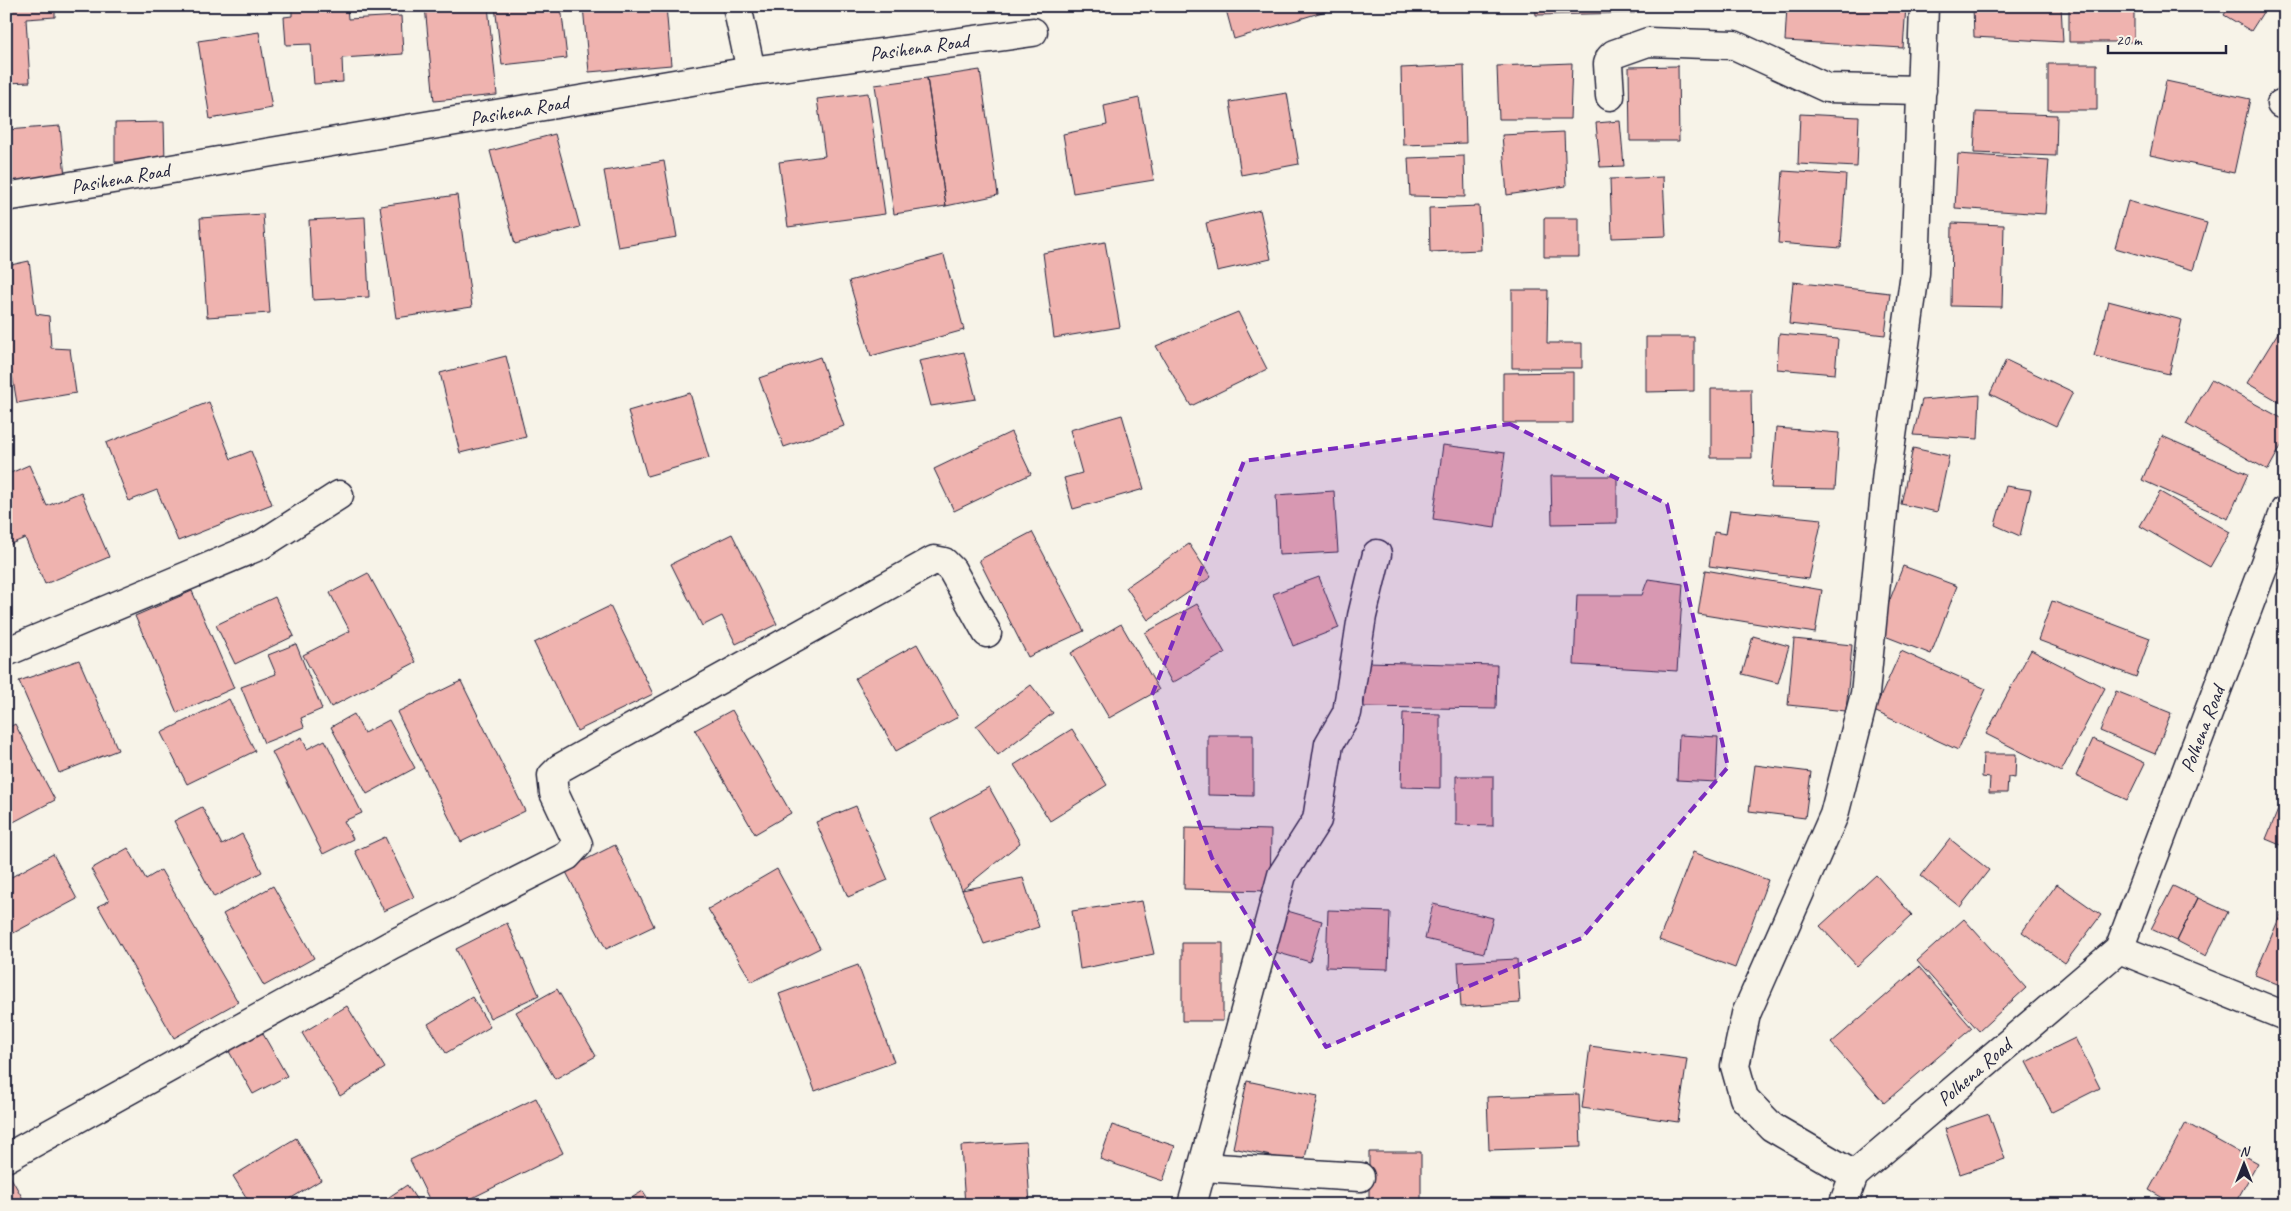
<svg xmlns="http://www.w3.org/2000/svg" width="2291" height="1211" font-family="Caveat,sans-serif">
	<rect width="100%" height="100%" fill="#f7f3e8"/>
	<filter id="ink" filterUnits="userSpaceOnUse"><feTurbulence type="fractalNoise" baseFrequency=".02" numOctaves="2"/><feDisplacementMap in="SourceGraphic" scale="10" xChannelSelector="R" yChannelSelector="G"/><feConvolveMatrix kernelMatrix="1 2 1 2 8 2 1 2 1" color-interpolation-filters="sRGB"/></filter>
	<g filter="url(#ink)">
		<path fill="#efb3af" stroke="#22223b" d="M6 6H55V17L26 19 30 82 6 83Z
			M292 6H347L348 19 401 16 403 54 342 58 343 82 314 84 311 44 286 45 284 17 292 16Z
			M425 6H488L497 95 434 101Z
			M495 6H561L567 58 502 65Z
			M583 6H666L671 65 589 72Z
			M1225 6H1342L1234 39Z
			M1535 6H1634L1635 13 1536 15Z
			M1787 6H1906L1903 48 1785 41Z
			M1973 6H2061L2063 42 1974 37Z
			M2069 6H2134V42H2069Z
			M2229 6H2267L2251 31 2224 15Z
			M2284 6H2285V90L2283 89Z
			M259 32 272 108 210 119 198 41Z
			M1572 63 1570 119H1499L1497 66Z
			M2048 64H2097V110H2048Z
			M1464 65 1466 143 1403 145 1401 68Z
			M1678 66 1679 141H1630L1629 67Z
			M980 70 998 195 946 206 927 78Z
			M927 78 946 206 894 214 875 85Z
			M2166 81 2250 99 2234 173 2150 155Z
			M868 93 885 214 788 227 779 162 825 156 817 99Z
			M1287 93 1299 164 1241 175 1230 102Z
			M1139 98 1154 180 1073 193 1063 134 1107 125 1104 106Z
			M1976 112 2057 115 2056 156 1974 153Z
			M1800 114 1859 117 1857 167 1798 164Z
			M1620 121 1624 166 1600 167 1596 123Z
			M164 122 165 162H115V123Z
			M60 126 65 177 6 182V130Z
			M1564 132 1566 186 1507 195 1502 135Z
			M555 134 580 227 515 244 490 151Z
			M1958 154 2049 160 2045 214 1955 208Z
			M1464 156 1465 197 1410 196 1408 158Z
			M664 161 677 237 618 247 604 171Z
			M1783 171 1846 175 1841 248 1778 243Z
			M1663 177 1666 236 1612 238 1610 179Z
			M457 195 472 307 396 318 380 206Z
			M2128 201 2207 223 2193 270 2115 248Z
			M1479 206 1481 250 1430 252 1429 208Z
			M1260 210 1271 259 1217 271 1206 223Z
			M263 214 270 313 207 317 200 218Z
			M365 217 369 297 313 300 309 220Z
			M1544 218H1579V257H1544Z
			M1952 223 2004 225 2002 307 1951 306Z
			M1105 242 1120 327 1054 338 1043 253Z
			M944 255 964 330 871 356 849 281Z
			M29 261 36 314 49 316 51 348 70 349 76 393 17 403 6 340V266Z
			M1793 282 1890 293 1885 335 1789 324Z
			M1512 290H1548L1547 343H1582V368H1512Z
			M2108 301 2182 320 2169 374 2094 356Z
			M1238 312 1267 369 1191 406 1156 346Z
			M2279 331 2285 334V405L2247 383Z
			M1779 334 1838 339 1835 374 1777 369Z
			M1646 337H1694V391L1646 392Z
			M964 352 976 399 931 406 919 361Z
			M506 356 526 437 460 453 440 373Z
			M820 357 844 426 784 447 759 378Z
			M2006 360 2073 392 2056 426 1990 394Z
			M1573 372V423H1503V373Z
			M2211 380 2285 420V439L2268 470 2186 424Z
			M1711 389H1751L1752 458H1711Z
			M690 393 709 458 647 476 628 411Z
			M1980 395 1978 439 1913 435 1922 400Z
			M209 402 231 459 251 451 272 504 178 541 157 490 129 501 106 443Z
			M1122 415 1144 489 1073 509 1064 478 1082 473 1070 430Z
			M1776 428 1839 433 1835 489 1771 488Z
			M1011 432 1031 474 954 511 934 469Z
			M2162 436 2248 474 2228 519 2142 480Z
			M1443 445 1505 453 1495 528 1433 519Z
			M1913 448 1949 456 1937 512 1901 504Z
			M29 465 47 506 81 492 109 557 45 584 25 538 6 546V475Z
			M1551 476H1617V523L1552 524Z
			M2006 486 2031 490 2020 536 1995 525Z
			M1334 491 1338 552 1279 555 1276 495Z
			M2160 492 2230 532 2210 567 2140 526Z
			M1730 510 1822 519 1809 579 1709 566 1714 532 1726 534Z
			M1032 532 1084 631 1028 657 979 560Z
			M732 534 777 624 736 644 722 616 702 626 671 564Z
			M1189 544 1211 577 1148 620 1126 587Z
			M1903 566 1957 586 1931 654 1877 633Z
			M1705 570 1822 590 1815 633 1698 614Z
			M368 573 416 662 331 707 303 655 350 631 330 593Z
			M1319 577 1339 628 1293 646 1273 594Z
			M1648 579 1683 584 1677 671 1574 665 1577 595H1642Z
			M192 591 234 688 177 713 135 616Z
			M275 597 294 636 235 664 216 625Z
			M2052 601 2150 638 2136 677 2038 640Z
			M1197 604 1225 653 1172 683 1145 633Z
			M610 606 653 694 577 731 534 643Z
			M1121 624 1159 690 1109 718 1071 653Z
			M1753 636 1789 646 1778 683 1742 674Z
			M1794 639 1852 645 1846 711 1788 705Z
			M296 644 322 709 301 718 304 727 264 743 241 687 276 674 268 655Z
			M917 644 958 717 896 751 855 678Z
			M2031 650 2105 688 2061 772 1986 734Z
			M1901 651 1986 689 1958 750 1874 711Z
			M79 660 118 750 59 773 19 681Z
			M1365 662 1497 665 1496 709 1364 707Z
			M461 681 525 811 461 842 397 712Z
			M1031 685 1053 713 998 755 976 726Z
			M2116 691 2171 713 2155 754 2100 731Z
			M229 699 255 751 187 784 161 733Z
			M732 710 791 813 755 834 695 730Z
			M1403 713 1440 714V788L1401 787Z
			M354 714 364 733 389 720 415 768 367 794 331 727Z
			M15 724 55 800 6 826V729Z
			M1072 729 1107 785 1050 821 1014 765Z
			M1208 735H1253V796L1208 795Z
			M1679 735 1718 737 1716 782 1677 780Z
			M302 737 307 749 325 740 362 813 344 821 353 839 323 854 272 752Z
			M2093 739 2145 763 2127 800 2076 776Z
			M1983 754H2016L2015 778 2008 777 2007 793H1989L1990 778 1982 777Z
			M1755 765 1811 772 1805 818 1749 811Z
			M1456 776H1493V826L1456 825Z
			M989 787 1020 843 962 890 931 819Z
			M2285 793V847L2266 839Z
			M856 806 888 880 848 897 816 822Z
			M202 807 222 845 242 834 262 872 214 897 174 821Z
			M1185 828 1271 830 1270 891 1184 889Z
			M385 837 414 897 384 911 355 851Z
			M1950 839 1989 870 1960 907 1921 876Z
			M615 845 654 926 606 949 565 870Z
			M128 848 146 879 161 870 238 1002 174 1038 98 906 109 901 91 869Z
			M1693 852 1768 880 1735 968 1659 940Z
			M53 854 77 899 6 937V880Z
			M777 869 820 948 752 982 708 909Z
			M1876 875 1912 915 1857 966 1820 926Z
			M1023 878 1039 927 984 944 962 890Z
			M2057 884 2101 915 2065 963 2022 932Z
			M273 886 314 958 264 986 223 914Z
			M2173 886 2198 898 2177 941 2151 929Z
			M2198 898 2228 912 2206 956 2177 941Z
			M1142 901 1154 954 1080 969 1072 911Z
			M1433 904 1493 918 1484 953 1425 939Z
			M2283 909 2285 910V987L2255 975Z
			M1284 910 1322 921 1310 962 1272 951Z
			M1328 910 1390 912 1388 969 1326 967Z
			M1964 919 2026 988 1979 1031 1917 961Z
			M507 923 539 995 490 1018 456 949Z
			M1182 943H1223V1021H1182Z
			M1517 959 1520 1003 1461 1007 1458 962Z
			M858 965 894 1062 815 1091 779 994Z
			M1919 967 1972 1028 1884 1103 1831 1043Z
			M557 989 596 1056 555 1079 516 1012Z
			M472 997 490 1027 446 1053 428 1024Z
			M347 1006 385 1068 340 1096 302 1033Z
			M259 1027 287 1076 253 1094 226 1046Z
			M2075 1038 2100 1088 2052 1112 2026 1062Z
			M1590 1046 1687 1059 1678 1122 1582 1108Z
			M1247 1081 1318 1096 1304 1163 1233 1148Z
			M1579 1094 1581 1147 1489 1150 1487 1097Z
			M536 1098 563 1153 458 1205H432L410 1160Z
			M1989 1114 2005 1159 1960 1174 1945 1129Z
			M2186 1123 2258 1163 2234 1205H2175L2149 1190Z
			M1112 1125 1175 1146 1163 1181 1100 1159Z
			M296 1138 321 1180 280 1205H251L233 1176Z
			M1026 1142 1030 1205H965L961 1146Z
			M1369 1152H1421V1205H1369Z
			M6 1169 26 1204 24 1205H6Z
			M407 1185 420 1205H377Z
			M643 1191 652 1205H620Z"/>
		<g fill="none" stroke-linecap="round" stroke-linejoin="round">
			<defs>
				<path id="street" d="M737 6 751 71
					M1610 96 1608 64 1610 58 1614 54 1648 42 1734 45 1827 88 1922 90
					M2281 104 2285 105
					M6 197 751 71 1033 32
					M6 652 261 545 339 495
					M6 1158 391 945 567 856 578 844 554 793 552 776 560 768 934 560 944 562 952 570 987 633
					M1202 1167 1360 1177
					M1854 1175 1772 1127 1744 1098 1735 1066 1746 1014 1834 815 1865 694 1887 471 1915 273 1924 6
					M1192 1205 1282 875 1317 820 1329 744 1347 713 1362 616 1377 554"/>
				<path id="secondary" d="M2119 949 2285 1016
					M1843 1205 1854 1175 2119 949 2285 510"/>
			</defs>
			<use href="#street" stroke="#22223b" stroke-width="31"/>
			<use href="#secondary" stroke="#22223b" stroke-width="31"/>
			<use href="#street" stroke="#f7f3e8" stroke-width="28"/>
			<use href="#secondary" stroke="#f7f3e8" stroke-width="28"/>
		</g>
	</g>
	<path fill="#7b2cbf" fill-opacity="0.2" stroke="#7b2cbf" stroke-width="4" stroke-dasharray="10 6" stroke-linejoin="round" d="M1510 424 1667 504 1728 767 1582 938 1326 1047 1212 858 1152 695 1244 461Z"/>
	<g text-anchor="middle" stroke-width="4.5" stroke-linejoin="round" paint-order="stroke">
		<g font-size="20" fill="#22223b" stroke="#f7f3e8">
			<text transform="translate(919 47) rotate(-8)" y="7">Pasihena Road</text>
			<text transform="translate(519 110) rotate(-10)" y="7">Pasihena Road</text>
			<text transform="translate(120 178) rotate(-10)" y="7">Pasihena Road</text>
			<text transform="translate(2202 729) rotate(-69)" y="7">Polhena Road</text>
			<text transform="translate(1974 1072) rotate(-41)" y="7">Polhena Road</text>
		</g>
	</g>
	<rect width="2291" height="1211" fill="none" stroke="#f7f3e8" stroke-width="25"/>
	<rect x="12" y="12" width="2266" height="1186" fill="none" stroke="#22223b" stroke-width="2" filter="url(#ink)"/>
	<g transform="translate(2244 1164)" stroke="#f7f3e8" stroke-width="4" paint-order="stroke">
	<path d="M0-4L9 19L0 12L-9 19Z" fill="#22223b"/>
	<text y="-8" font-size="14" font-weight="bold" text-anchor="middle" fill="#22223b">N</text>
	</g>
	<path d="M2108 45v8h118v-8" fill="none" stroke="#22223b" stroke-width="2.5"/>
	<text x="2116" y="45" font-size="15" fill="#22223b" stroke="#f7f3e8" stroke-width="4" paint-order="stroke">20 m</text>
</svg>
